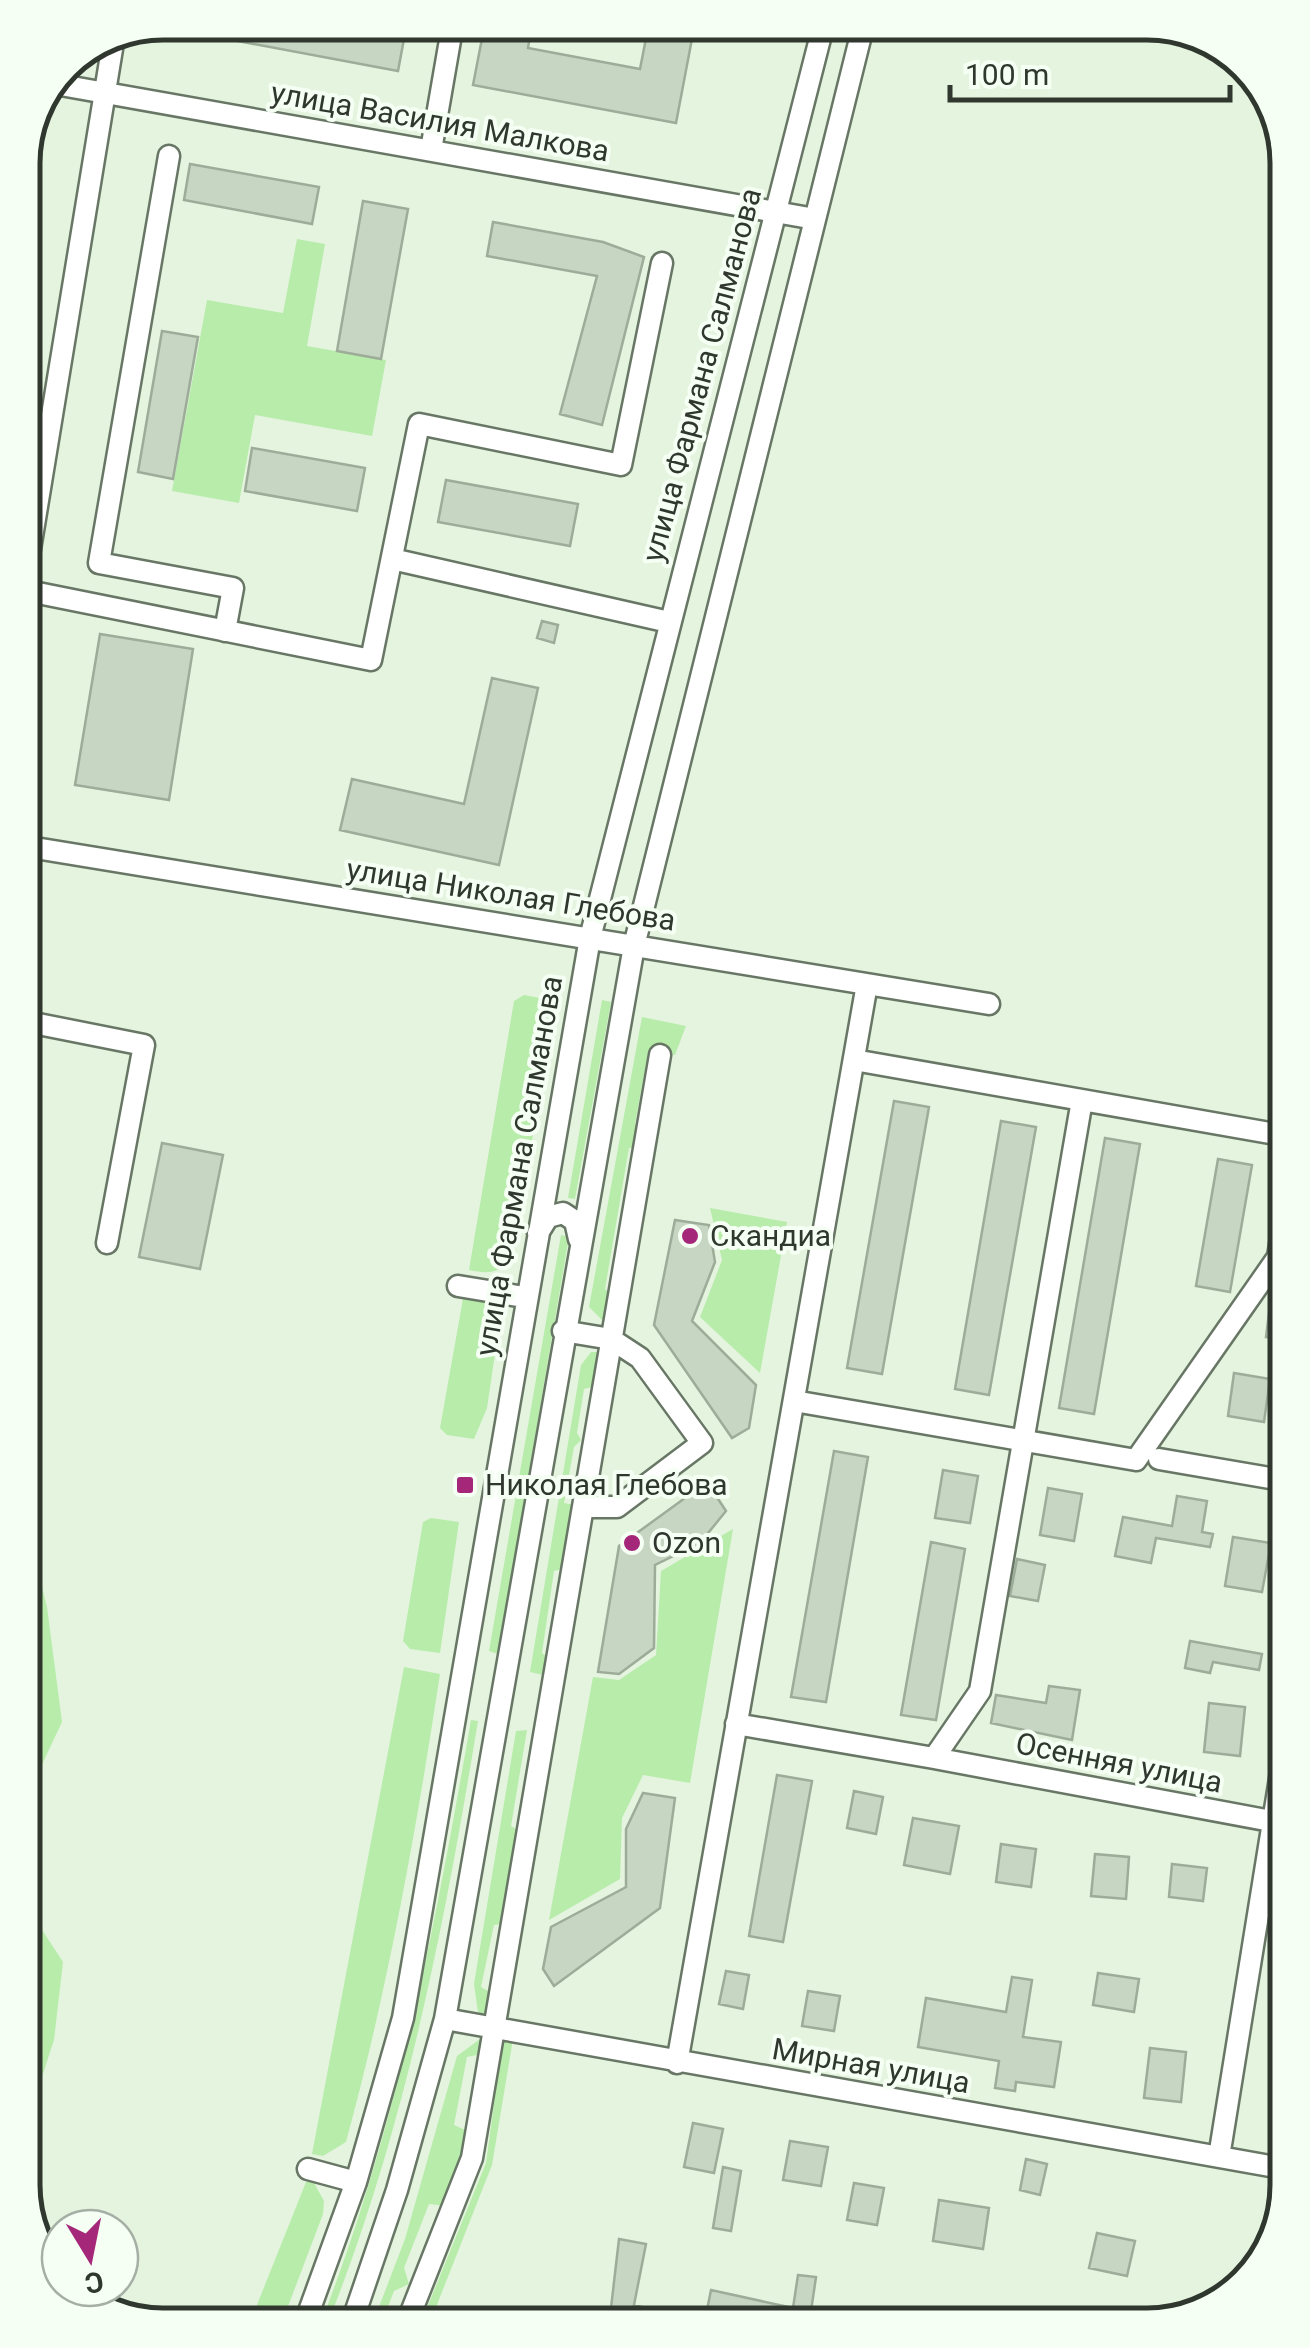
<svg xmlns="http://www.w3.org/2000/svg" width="1310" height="2348" font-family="Roboto,sans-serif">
	<rect width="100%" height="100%" fill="#e4f4df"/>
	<path fill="#b8ecab" d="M297 239 325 244 307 346 386 360 372 436 255 415 239 503 172 491 207 300 283 313Z
		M524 995 556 1001 512 1256C499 1274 489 1274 469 1270L514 1001Z
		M602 1000 611 1002 575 1199 568 1198Z
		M642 1017 686 1026 675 1055 648 1052 635 1124 648 1131 645 1146 629 1148 605 1289 617 1302 612 1330 589 1307Z
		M710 1208 787 1222 760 1373 700 1317 722 1260Z
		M561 1235 569 1237 498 1654 489 1651Z
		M464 1293 483 1299 500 1320 487 1408 474 1439 447 1435 440 1428Z
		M591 1352H608L604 1384 584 1389 577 1433 581 1440 574 1447 564 1503 584 1507 574 1566 554 1571 542 1653 558 1664 556 1678 530 1672 581 1365Z
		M23 1511 47 1607 62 1722 38 1773 23 1841Z
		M431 1518 459 1522 440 1653 410 1649 403 1641 423 1522Z
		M733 1529 690 1783 643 1775 622 1818 620 1879 549 1920 593 1677 619 1680 656 1655 661 1571Z
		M404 1667 440 1674C416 1832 388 1988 346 2142L323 2156 312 2154Z
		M471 1720 478 1721C444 1928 405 2130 327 2325H320C397 2129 435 1927 471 1720Z
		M527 1730 511 1826 529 1837 515 1922 494 1925 481 1987 502 1999 498 2021 478 2012 474 1984 516 1731Z
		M23 1865 35 1919 63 1962 54 2040 23 2135Z
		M504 2031 514 2033 492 2165 429 2325H420L486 2163Z
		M480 2039 494 2042 492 2052 467 2057 454 2125 476 2135 454 2207 429 2204 404 2268 409 2284 394 2291 382 2322 386 2325H372L405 2239 457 2056Z
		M313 2181 324 2201 323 2214 281 2325H249L306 2182Z"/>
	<path fill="#c6d6c2" stroke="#9dac99" stroke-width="2.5" d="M180 22 407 23 398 71 179 30Z
		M485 23H532L528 48 640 69 649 23H695L676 123 473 85Z
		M190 164 319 187 312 224 184 200Z
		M363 201 408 209 381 359 337 351Z
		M493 222 603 242 644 257 602 425 560 414 597 276 487 256Z
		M162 331 198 337 173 479 138 472Z
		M252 448 365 468 357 511 245 491Z
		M446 480 578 504 570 546 438 522Z
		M542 621 558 625 554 643 537 638Z
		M100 634 193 649 169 800 75 785Z
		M492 678 538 688 499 865 340 830 352 779 464 804Z
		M894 1101 929 1107 882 1374 847 1368Z
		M1001 1121 1036 1127 989 1395 955 1389Z
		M1105 1138 1140 1144 1094 1414 1059 1408Z
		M162 1143 223 1155 200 1269 139 1257Z
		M1218 1159 1252 1165 1230 1292 1196 1286Z
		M675 1220 709 1225 715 1262 692 1321 756 1385 749 1428 732 1438 654 1325Z
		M1271 1297 1288 1299V1339L1266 1337Z
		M1234 1373 1270 1379 1264 1422 1228 1416Z
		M834 1451 868 1457 826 1702 791 1697Z
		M943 1470 978 1476 970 1523 935 1518Z
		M707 1482 726 1511 700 1543 655 1565 654 1648 619 1674 598 1672 619 1546Z
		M1048 1488 1082 1494 1074 1541 1040 1535Z
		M1177 1496 1207 1501 1202 1532 1213 1534 1210 1547 1156 1538 1151 1563 1115 1556 1123 1517 1172 1526Z
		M1233 1537 1271 1543 1262 1592 1225 1586Z
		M931 1542 965 1549 936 1720 901 1715Z
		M1017 1559 1045 1565 1038 1601 1010 1596Z
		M1190 1641 1262 1654 1259 1670 1213 1662 1210 1673 1185 1668Z
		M1049 1686 1080 1690 1072 1740 991 1723 996 1695 1046 1703Z
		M1209 1703 1245 1707 1240 1756 1204 1752Z
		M777 1775 812 1781 783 1942 749 1936Z
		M854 1791 883 1797 876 1834 847 1828Z
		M643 1793 675 1798 660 1908 554 1986 543 1969 551 1927 626 1887V1829Z
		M913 1818 959 1826 950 1874 904 1865Z
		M1001 1844 1036 1849 1031 1887 996 1882Z
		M1095 1854 1129 1857 1126 1899 1091 1896Z
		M1172 1864 1207 1868 1203 1901 1169 1897Z
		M726 1971 749 1975 743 2009 719 2004Z
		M1098 1973 1139 1979 1134 2012 1093 2005Z
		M1012 1977 1032 1980 1023 2037 1061 2042 1054 2087 1016 2082 1015 2091 995 2088 999 2061 918 2047 926 1998 1006 2012Z
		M808 1991 840 1996 834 2031 802 2026Z
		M1150 2048 1186 2052 1181 2102 1144 2098Z
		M693 2123 723 2129 714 2173 684 2167Z
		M790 2141 828 2147 821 2186 783 2180Z
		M1026 2159 1047 2164 1040 2195 1020 2190Z
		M723 2167 741 2171 731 2231 713 2228Z
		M854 2183 884 2188 877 2225 847 2220Z
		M939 2200 989 2208 983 2249 933 2241Z
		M1097 2233 1135 2241 1127 2276 1089 2268Z
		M619 2239 646 2244 634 2305 646 2308 642 2325H609Z
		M798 2275 816 2277 809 2325H704L711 2290 793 2308Z"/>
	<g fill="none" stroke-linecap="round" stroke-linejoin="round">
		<defs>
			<path id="minor" d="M55 84 815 219
				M431 150 453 23
				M169 156 99 563 233 588 225 631
				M392 559 669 622
				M23 590 371 660 419 424 621 465 662 263
				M23 592 113 43
				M23 846 989 1004
				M23 1021 144 1045 107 1243
				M854 1060 1287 1136
				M538 1233 548 1217 563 1213 575 1221 579 1239
				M458 1286 524 1297
				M563 1331 611 1339 640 1358 702 1443 617 1507H584
				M794 1401 1136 1460 1278 1257 1287 1200
				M1159 1459 1287 1481
				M736 1724 934 1758 980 1691 1082 1100
				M934 1758 1287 1824
				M445 2019 1287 2169
				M677 2063 867 984
				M1219 2157 1287 1735
				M308 2169 356 2182
				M304 2325 356 2182 403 2018 590 938 824 23
				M351 2325 397 2190 445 2019 634 946 864 23
				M406 2325 472 2158 660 1055"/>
		</defs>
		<use href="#minor" stroke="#687765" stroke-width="25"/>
		<use href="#minor" stroke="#fff" stroke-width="20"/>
	</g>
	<g fill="#a52779" stroke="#f5fff3" stroke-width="4">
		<circle cx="690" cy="1236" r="10"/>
		<rect x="455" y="1475" width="20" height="20" rx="5"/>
		<circle cx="632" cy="1543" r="10"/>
	</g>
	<g text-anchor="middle" stroke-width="8" stroke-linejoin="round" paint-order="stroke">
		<g font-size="30" fill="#30372f" stroke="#f5fff3">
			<text transform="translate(440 122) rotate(10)" y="10">улица Василия Малкова</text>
			<text transform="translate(702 375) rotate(-75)" y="10">улица Фармана Салманова</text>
			<text transform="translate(511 895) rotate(9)" y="10">улица Николая Глебова</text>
			<text transform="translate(519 1166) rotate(-80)" y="10">улица Фармана Салманова</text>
			<text transform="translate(1119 1763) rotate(11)" y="10">Осенняя улица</text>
			<text transform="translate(871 2066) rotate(10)" y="10">Мирная улица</text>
		</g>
		<g font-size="30" fill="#30372f" stroke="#f5fff3" text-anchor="start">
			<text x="710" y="1246">Скандиа</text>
			<text x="485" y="1495">Николая Глебова</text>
			<text x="652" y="1553">Ozon</text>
		</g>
	</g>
	<path d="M0 0H1310V2348H0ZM163 40H1147A123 123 0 0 1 1270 163V2185A123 123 0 0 1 1147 2308H163A123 123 0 0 1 40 2185V163A123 123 0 0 1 163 40Z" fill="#f5fff3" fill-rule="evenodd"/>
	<path fill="none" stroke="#30372f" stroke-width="5" d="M163 40H1147A123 123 0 0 1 1270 163V2185A123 123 0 0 1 1147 2308H163A123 123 0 0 1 40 2185V163A123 123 0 0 1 163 40Z"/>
	<g transform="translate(90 2258) rotate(170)"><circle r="48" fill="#f5fff3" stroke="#a6afa5" stroke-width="2.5"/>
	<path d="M0-8L18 38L0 25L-18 38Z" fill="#a52779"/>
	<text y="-15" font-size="28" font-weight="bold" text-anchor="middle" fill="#30372f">С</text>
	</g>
	<path d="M950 85v15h280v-15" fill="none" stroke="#30372f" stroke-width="5"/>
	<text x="965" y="85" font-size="30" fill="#30372f" stroke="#f5fff3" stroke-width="8" paint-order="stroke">100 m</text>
</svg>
